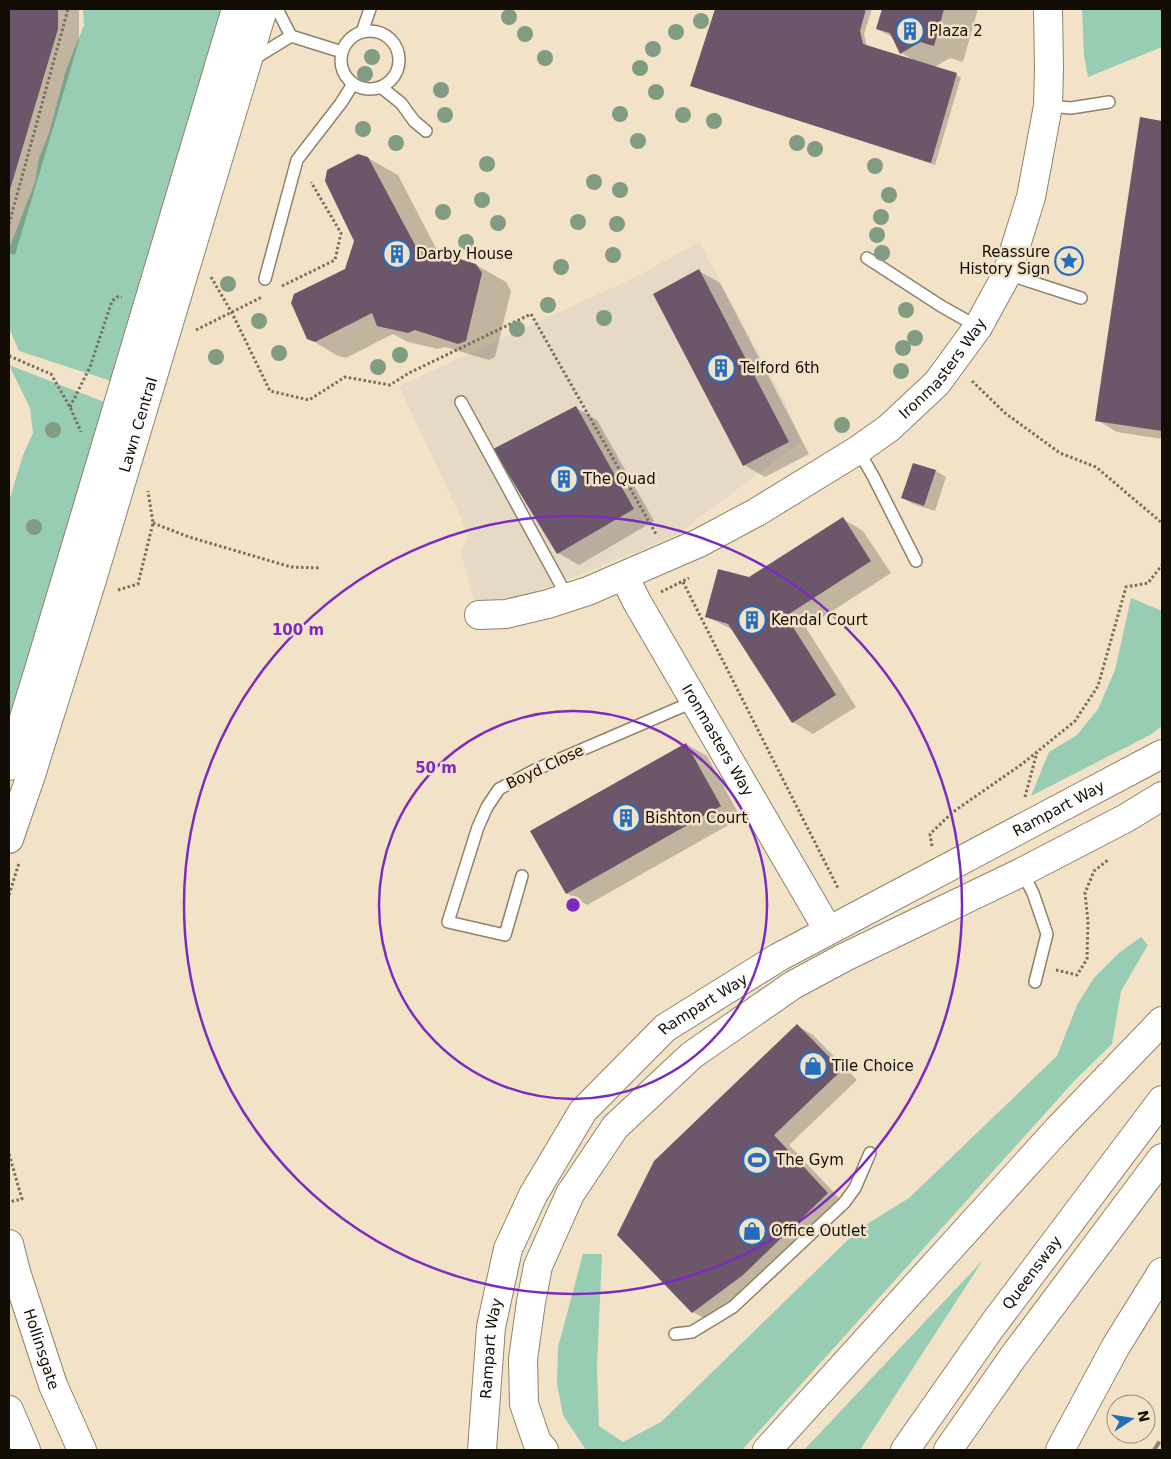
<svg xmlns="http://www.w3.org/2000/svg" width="1171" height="1459" font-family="'DejaVu Sans',sans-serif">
	<rect width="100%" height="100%" fill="#f2e3c8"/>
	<path fill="#e6d9c6" d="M699 242 785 402 801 442 673 537 528 595 476 608 461 553 469 535 399 386 638 276Z"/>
	<path fill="#98cdb3" d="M83 9H226L114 382 19 351 9 328V249L35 182 39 158 49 133 66 70 84 25Z
		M1082 9H1162V47L1088 77 1084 56Z
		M9 365 107 403 9 734V501L23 455 33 433 30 408Z
		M1131 598 1162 611V726L1150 735 1031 796 1049 752 1077 735 1098 709 1115 670Z
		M1141 937 1148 945 1121 991 1112 1044 1076 1079 742 1450H586L563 1415 557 1384 558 1347 583 1254H602L597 1367 599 1426 623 1442 661 1422 859 1229 909 1198 1057 1056 1077 1005 1094 978 1119 953Z
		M983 1260 860 1450H804Z"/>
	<path fill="#0003" d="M9 9H79V41L15 255 9 253Z
		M716 9H872L864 34 867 47 912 59 901 53 894 38 877 29 883 9H978L963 62 950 58 935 67 961 77 935 165 691 85Z
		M1141 119 1162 122V439L1117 432 1097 420Z
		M368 158 398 175 439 254 476 265 506 282 511 291 495 357 489 360 445 347 438 349 408 342 393 334 346 358 338 356 308 338 346 270 355 241Z
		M699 271 720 283 809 454 765 477 744 465Z
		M576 408 597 420 654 521 579 565 558 553Z
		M936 471 946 477 935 511 913 504 903 498Z
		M843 519 863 531 891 573 806 628 856 707 813 734 793 722 733 630 706 616 749 579Z
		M686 744 707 756 741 818 587 905 567 893Z
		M798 1026 813 1035 857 1080 789 1145 843 1202 709 1321 693 1312Z"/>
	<path fill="#6c576a" d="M9 9H58V29L9 193Z
		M715 9H866L860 31 863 44 957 73 931 163 690 86Z
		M882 9H944L934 46 920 42 900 54 890 33 876 29Z
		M1140 117 1162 121V431L1095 421Z
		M358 154 368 157 415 245 476 264 482 273 466 341 458 344 415 330 408 333 377 326 372 313 315 342 307 339 291 303 294 294 345 269 354 241 325 181 327 170Z
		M699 269 789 442 743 466 653 294Z
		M576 406 634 509 557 554 493 449Z
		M913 463 936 470 924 506 901 498Z
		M843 517 871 561 786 616 836 695 792 723 728 624 705 617 718 569 749 577Z
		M686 743 721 806 566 894 530 831Z
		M797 1024 842 1070 774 1135 828 1193 743 1275 692 1313 617 1235 654 1161Z"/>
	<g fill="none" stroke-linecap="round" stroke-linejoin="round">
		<defs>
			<path id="service" d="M277 9 291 36 342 52
				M341 60a29 29 0 1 1 58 0a29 29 0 1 1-58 0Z
				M362 32 370 9
				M252 60 291 36
				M382 88 401 103 414 121 426 131
				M1048 106 1071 108 1109 102
				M867 258 941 306 978 327
				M1007 274 1081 298
				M265 279 297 160 341 103 353 84
				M461 402 568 598
				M858 450 873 476 916 561
				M1022 872 1033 893 1047 934 1035 982
				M522 876 505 935 448 922 478 827 487 807 499 789 537 769 695 701
				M675 1334 692 1332 733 1307 844 1203 855 1188 870 1153"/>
			<g id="tertiary">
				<path id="s1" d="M624 576 637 602 828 930"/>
				<path id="s2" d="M479 615 506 614 548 604 588 591 699 543 757 512 858 450 889 428 937 383 978 327 1007 274 1031 197 1048 106 1049 69 1048 9"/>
				<path d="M9 766 38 673 236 9"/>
				<path id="s3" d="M9 839 31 775 91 583 263 9"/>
				<path id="s4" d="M9 1244 16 1272 53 1385 82 1450"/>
				<path d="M9 1410 26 1450"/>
			</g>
			<g id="primary">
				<path id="s5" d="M482 1450 491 1327 508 1249 533 1195 583 1111 665 1028 779 957 1162 754"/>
				<path d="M544 1450 537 1442 524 1404 523 1359 531 1302 538 1266 570 1194 615 1127 692 1055 793 985 845 957 1022 872 1126 818 1162 796"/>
			</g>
			<g id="trunk">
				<path d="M767 1450 1059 1128 1162 1021"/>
				<path id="s6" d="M905 1450 992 1326 1162 1100"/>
				<path d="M948 1450 1013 1357 1162 1158"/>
				<path d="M1060 1450 1116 1346 1162 1272"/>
			</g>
		</defs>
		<use href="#service" stroke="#908269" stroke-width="14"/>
		<use href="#tertiary" stroke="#908269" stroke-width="30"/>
		<use href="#primary" stroke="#908269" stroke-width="30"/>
		<use href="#trunk" stroke="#908269" stroke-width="30"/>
		<path stroke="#786e5d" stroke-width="3" stroke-dasharray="2.5 2.5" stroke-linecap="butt" d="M9 224 68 9
			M211 277 232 313 270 391 309 400 345 377 390 385 409 373 531 314 656 534
			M282 286 335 260 341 233 311 182
			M196 330 262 297
			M9 356 51 374 70 407 81 432
			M972 381 1005 413 1060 453 1096 467 1162 523
			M70 407 90 367 112 301 117 297H122
			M153 523 189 537 291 567 321 568
			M683 582 838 888
			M118 590 138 584 153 523 148 491
			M661 592 689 578
			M1025 797 1037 752
			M932 846 930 834 953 812 1022 764 1075 721 1098 686 1126 587 1148 583 1162 565
			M9 895 19 863
			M1056 970 1077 975 1087 959 1088 922 1085 893 1094 871 1108 860
			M9 1154 22 1199 9 1202"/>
		<use href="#service" stroke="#fff" stroke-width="11"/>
		<use href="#tertiary" stroke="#fff" stroke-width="28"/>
		<use href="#primary" stroke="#fff" stroke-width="28"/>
		<use href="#trunk" stroke="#fff" stroke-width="28"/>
		<path stroke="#8b806e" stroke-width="4" stroke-dasharray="10 5" stroke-linecap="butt" d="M1154 1450 1162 1438"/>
	</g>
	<g fill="#819c82">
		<circle cx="509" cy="17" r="8"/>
		<circle cx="701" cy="21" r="8"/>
		<circle cx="676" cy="32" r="8"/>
		<circle cx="525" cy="34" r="8"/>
		<circle cx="653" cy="49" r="8"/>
		<circle cx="372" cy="57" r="8"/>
		<circle cx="545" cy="58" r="8"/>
		<circle cx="640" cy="68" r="8"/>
		<circle cx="365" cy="74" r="8"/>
		<circle cx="441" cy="90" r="8"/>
		<circle cx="656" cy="92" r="8"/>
		<circle cx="620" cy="114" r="8"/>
		<circle cx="445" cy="115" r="8"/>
		<circle cx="683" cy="115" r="8"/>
		<circle cx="714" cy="121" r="8"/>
		<circle cx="363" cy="129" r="8"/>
		<circle cx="638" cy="141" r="8"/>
		<circle cx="396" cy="143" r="8"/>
		<circle cx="797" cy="143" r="8"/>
		<circle cx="815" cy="149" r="8"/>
		<circle cx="487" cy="164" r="8"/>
		<circle cx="875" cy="166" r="8"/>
		<circle cx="594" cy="182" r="8"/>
		<circle cx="620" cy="190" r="8"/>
		<circle cx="889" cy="195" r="8"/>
		<circle cx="482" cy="200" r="8"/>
		<circle cx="443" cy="212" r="8"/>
		<circle cx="881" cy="217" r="8"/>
		<circle cx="578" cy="222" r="8"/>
		<circle cx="498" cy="223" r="8"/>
		<circle cx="617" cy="224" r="8"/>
		<circle cx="877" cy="235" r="8"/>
		<circle cx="466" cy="242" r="8"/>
		<circle cx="882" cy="253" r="8"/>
		<circle cx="613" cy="255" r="8"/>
		<circle cx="561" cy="267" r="8"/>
		<circle cx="228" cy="284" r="8"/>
		<circle cx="548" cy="305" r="8"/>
		<circle cx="906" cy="310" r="8"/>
		<circle cx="604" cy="318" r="8"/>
		<circle cx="259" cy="321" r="8"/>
		<circle cx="517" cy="329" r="8"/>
		<circle cx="915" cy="338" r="8"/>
		<circle cx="903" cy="348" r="8"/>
		<circle cx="279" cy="353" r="8"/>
		<circle cx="400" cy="355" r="8"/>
		<circle cx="216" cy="357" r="8"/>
		<circle cx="378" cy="367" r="8"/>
		<circle cx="901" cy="371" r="8"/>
		<circle cx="842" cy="425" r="8"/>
		<circle cx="53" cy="430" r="8"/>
		<circle cx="34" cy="527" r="8"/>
	</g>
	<g fill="none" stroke="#7b2cbf" stroke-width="2.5">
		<circle cx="573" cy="905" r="194"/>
		<circle cx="573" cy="905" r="389"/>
	</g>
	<defs>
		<symbol id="building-ring" viewBox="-11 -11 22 22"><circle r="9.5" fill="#f2e3c8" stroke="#246dbd" stroke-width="1.5"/><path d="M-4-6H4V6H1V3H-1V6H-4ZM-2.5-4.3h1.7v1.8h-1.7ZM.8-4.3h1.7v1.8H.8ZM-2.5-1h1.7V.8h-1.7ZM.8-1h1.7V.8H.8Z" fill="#246dbd"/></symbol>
		<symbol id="sight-ring" viewBox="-11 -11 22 22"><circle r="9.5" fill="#f2e3c8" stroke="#246dbd" stroke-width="1.5"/><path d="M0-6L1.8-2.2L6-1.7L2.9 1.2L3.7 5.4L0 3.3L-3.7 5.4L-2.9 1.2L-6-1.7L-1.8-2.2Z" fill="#246dbd"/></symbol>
		<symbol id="shop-ring" viewBox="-11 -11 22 22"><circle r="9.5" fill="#f2e3c8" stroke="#246dbd" stroke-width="1.5"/><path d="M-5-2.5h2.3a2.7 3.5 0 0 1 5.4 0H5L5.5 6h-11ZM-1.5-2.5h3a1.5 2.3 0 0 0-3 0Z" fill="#246dbd"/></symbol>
		<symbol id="stadium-ring" viewBox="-11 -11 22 22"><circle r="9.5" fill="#f2e3c8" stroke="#246dbd" stroke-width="1.5"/><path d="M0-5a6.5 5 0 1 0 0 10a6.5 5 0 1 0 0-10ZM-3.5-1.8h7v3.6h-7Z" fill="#246dbd"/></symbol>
	</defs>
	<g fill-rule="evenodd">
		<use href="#building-ring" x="894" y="15" width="32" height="32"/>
		<use href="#building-ring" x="381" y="238" width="32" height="32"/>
		<use href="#sight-ring" x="1053" y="245" width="32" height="32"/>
		<use href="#building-ring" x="705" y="352" width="32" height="32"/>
		<use href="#building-ring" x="548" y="463" width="32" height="32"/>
		<use href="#building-ring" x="736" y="604" width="32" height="32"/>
		<use href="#building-ring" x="610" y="802" width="32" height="32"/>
		<use href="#shop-ring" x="797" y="1050" width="32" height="32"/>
		<use href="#stadium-ring" x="741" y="1144" width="32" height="32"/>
		<use href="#shop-ring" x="736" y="1215" width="32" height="32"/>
	</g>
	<g text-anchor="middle" stroke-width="5" stroke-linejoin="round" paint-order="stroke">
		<g font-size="15" fill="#130e05" stroke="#f2e3c8" text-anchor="start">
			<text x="929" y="36">Plaza 2</text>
			<text x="1050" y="257" text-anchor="end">Reassure<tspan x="1050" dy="17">History Sign</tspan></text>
			<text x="416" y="259">Darby House</text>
			<text x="740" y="373">Telford 6th</text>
			<text x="583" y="484">The Quad</text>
			<text x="771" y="625">Kendal Court</text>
			<text x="645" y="823">Bishton Court</text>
			<text x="832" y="1071">Tile Choice</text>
			<text x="776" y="1165">The Gym</text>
			<text x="771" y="1236">Office Outlet</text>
		</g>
		<g font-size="15" fill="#130e05" stroke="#f2e3c8">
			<text dy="5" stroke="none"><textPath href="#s2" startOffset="536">Ironmasters Way</textPath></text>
			<text dy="5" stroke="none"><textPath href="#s3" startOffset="434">Lawn Central</textPath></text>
			<text dy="5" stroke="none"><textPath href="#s1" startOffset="189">Ironmasters Way</textPath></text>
			<text transform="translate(545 767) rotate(-25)" y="5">Boyd Close</text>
			<text dy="5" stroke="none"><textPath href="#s5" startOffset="928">Rampart Way</textPath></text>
			<text dy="5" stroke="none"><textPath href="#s5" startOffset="522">Rampart Way</textPath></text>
			<text dy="5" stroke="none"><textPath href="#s6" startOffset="218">Queensway</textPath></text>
			<text dy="5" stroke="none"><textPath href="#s4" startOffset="110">Hollinsgate</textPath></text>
			<text dy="5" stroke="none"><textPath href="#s5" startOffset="102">Rampart Way</textPath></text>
		</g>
	</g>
	<circle cx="573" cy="905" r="8" fill="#7b2cbf" stroke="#f2e3c8" stroke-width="2.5"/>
	<g font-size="15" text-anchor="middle" font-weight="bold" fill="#7b2cbf" stroke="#f2e3c8" stroke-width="5" stroke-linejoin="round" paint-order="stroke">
		<text x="298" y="635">100 m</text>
		<text x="436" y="773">50 m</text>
	</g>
	<rect width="1171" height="1459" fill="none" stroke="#130e05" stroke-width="20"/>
	<g transform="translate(1131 1419) rotate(78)"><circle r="24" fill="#f2e3c8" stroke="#998e7a"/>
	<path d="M0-4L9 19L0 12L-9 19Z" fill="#246dbd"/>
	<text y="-8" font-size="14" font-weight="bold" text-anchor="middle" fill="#130e05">N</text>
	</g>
</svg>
